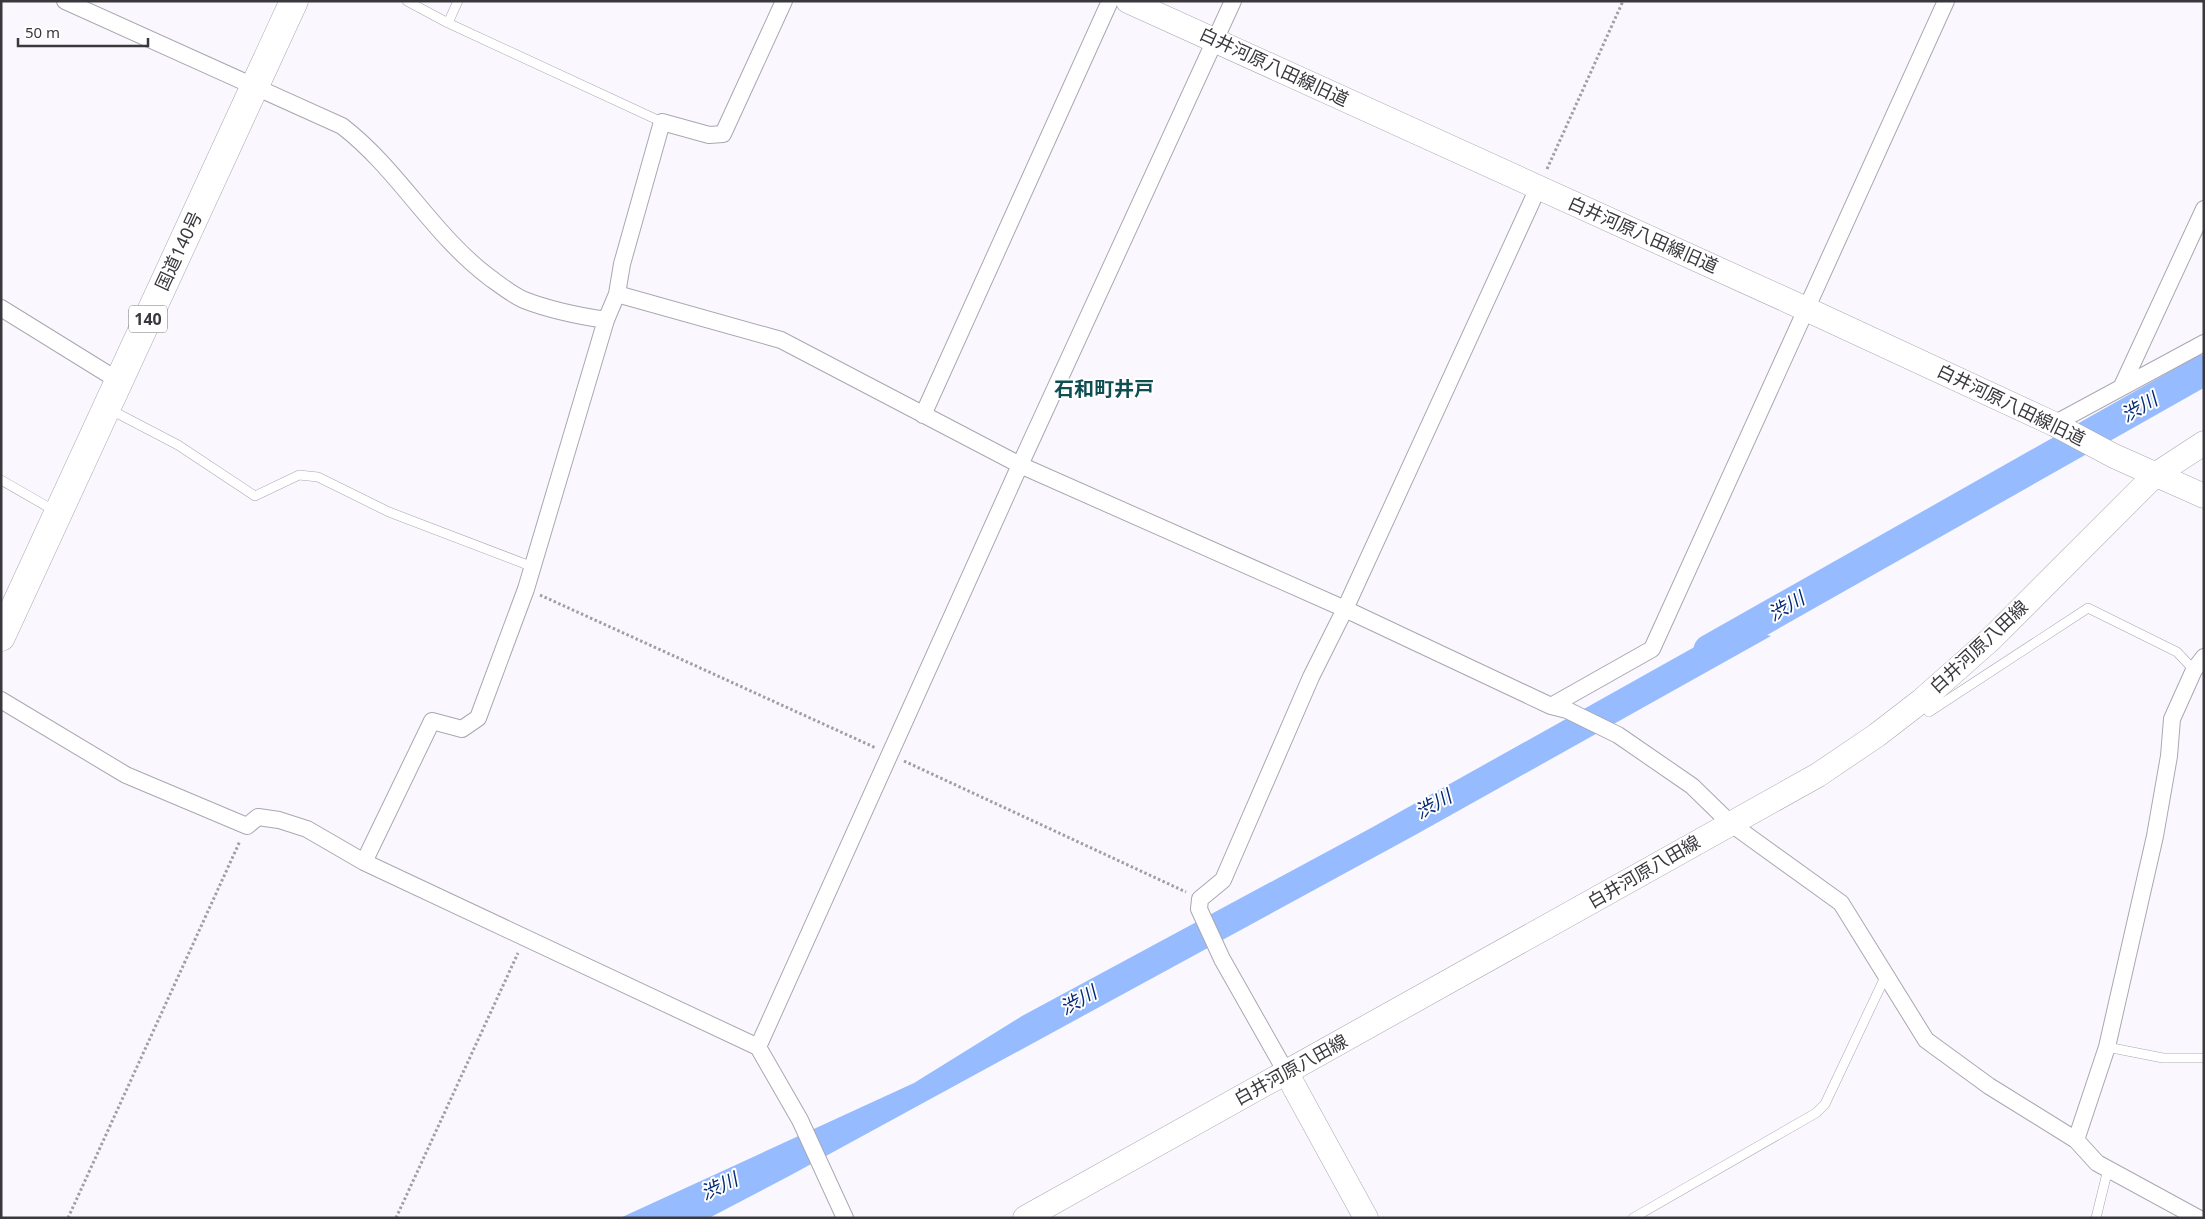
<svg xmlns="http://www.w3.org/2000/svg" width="2205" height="1219" font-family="'Noto Sans','Noto Sans JP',sans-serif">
	<rect width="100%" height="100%" fill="#faf8fe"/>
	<path fill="#96bbfe" d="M1732 626 1771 636 1417 834 791 1175 709 1218H620L914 1083 1022 1016 1371 828Z"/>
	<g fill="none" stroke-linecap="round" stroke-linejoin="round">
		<path stroke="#96bbfe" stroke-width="31" d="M1709 650 2204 370"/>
		<defs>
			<path id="lane" d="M407 1 448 23 662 122
				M448 23 458 1
				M109 409 178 445 255 496 299 475 318 477 389 512 533 567
				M1 480 55 511
				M1921 701 1929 712 2088 608 2177 652 2194 670
				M2107 1047 2163 1058H2204
				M1633 1218 1816 1113 1825 1104 1886 975
				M2096 1218 2108 1169"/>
			<path id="street" d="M65 1 342 126C398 169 432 234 489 277 500 285 511 294 524 300 550 310 579 316 606 320
				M617 294 781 340 1020 465 1345 609 1551 706 1567 710 1618 735 1692 786 1730 823 1841 903 1926 1040 1989 1086 2076 1140 2097 1163 2198 1218
				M1 308 119 381
				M2122 386 2204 209
				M923 415 1110 1
				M2054 424 2204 343
				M1 700 126 775 247 826 258 817 279 820 307 829 364 862 758 1047 800 1120 845 1218
				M1551 706 1652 649 1946 1
				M364 862 432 721 462 729 478 718 526 589 606 320 617 294 622 264 662 122 709 135 723 134 784 1
				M758 1047 1020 465 1233 1
				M1286 1072 1222 959 1199 909 1200 899 1223 880 1311 677 1345 609 1538 188
				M2076 1140 2107 1047 2155 836 2169 756 2172 719 2194 670 2204 657"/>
			<path id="secondary" d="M1128 1 1806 309 2054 424 2114 456 2204 496
				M1286 1072 1366 1218
				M1025 1218 1818 775 1877 735 1921 701 1991 639 2155 475 2204 443"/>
			<path id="highway" d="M1 637 294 1"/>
		</defs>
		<use href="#lane" stroke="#aaa7b1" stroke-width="10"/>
		<use href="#street" stroke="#aaa7b1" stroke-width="18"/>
		<use href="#secondary" stroke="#aaa7b1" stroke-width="25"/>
		<use href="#highway" stroke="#aaa7b1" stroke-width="29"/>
		<path stroke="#a19fa4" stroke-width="3" stroke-dasharray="2.5 2.5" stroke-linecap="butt" d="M1547 169 1623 1
			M540 595 876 748
			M904 761 1186 892
			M68 1218 240 841
			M396 1218 518 953"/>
		<use href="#lane" stroke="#fff" stroke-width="9"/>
		<use href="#street" stroke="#fff" stroke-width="16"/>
		<use href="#secondary" stroke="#fff" stroke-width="24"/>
		<use href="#highway" stroke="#fff" stroke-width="28"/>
	</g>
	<g text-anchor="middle" stroke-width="4" stroke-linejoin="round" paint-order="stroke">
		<rect fill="#fff" stroke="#757477" stroke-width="1" x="129" y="305.5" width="38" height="27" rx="4"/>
		<g font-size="16" font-weight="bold" fill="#3a383d">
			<text x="148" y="325">140</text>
		</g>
		<g font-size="18" fill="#3a383d" stroke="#fff">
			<text transform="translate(1274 67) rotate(25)" y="6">白井河原八田線旧道</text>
			<text transform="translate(1643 235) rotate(24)" y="6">白井河原八田線旧道</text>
			<text transform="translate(179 251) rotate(-65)" y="6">国道140号</text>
			<text transform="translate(2011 405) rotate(26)" y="6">白井河原八田線旧道</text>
			<text transform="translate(1979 647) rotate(-43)" y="6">白井河原八田線</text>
			<text transform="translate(1644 872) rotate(-30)" y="6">白井河原八田線</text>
			<text transform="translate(1291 1070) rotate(-29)" y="6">白井河原八田線</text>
		</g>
		<g font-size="19" font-style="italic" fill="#042a74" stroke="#fff">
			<text transform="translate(2139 407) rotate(-30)" y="7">渋川</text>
			<text transform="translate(1786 606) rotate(-30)" y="7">渋川</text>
			<text transform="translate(1433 804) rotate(-29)" y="7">渋川</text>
			<text transform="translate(1078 1000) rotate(-29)" y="7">渋川</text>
			<text transform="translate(719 1186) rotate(-25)" y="7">渋川</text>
		</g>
		<g font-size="20" font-weight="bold" fill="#0e4d51" stroke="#fff">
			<text x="1104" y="396">石和町井戸</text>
		</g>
	</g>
	<rect width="2205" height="1219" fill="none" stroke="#3a383d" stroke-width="5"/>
	<path d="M18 38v8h130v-8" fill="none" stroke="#3a383d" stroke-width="2.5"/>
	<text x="25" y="38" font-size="15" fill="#3a383d" stroke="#ffffff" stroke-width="4" paint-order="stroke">50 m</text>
</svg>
